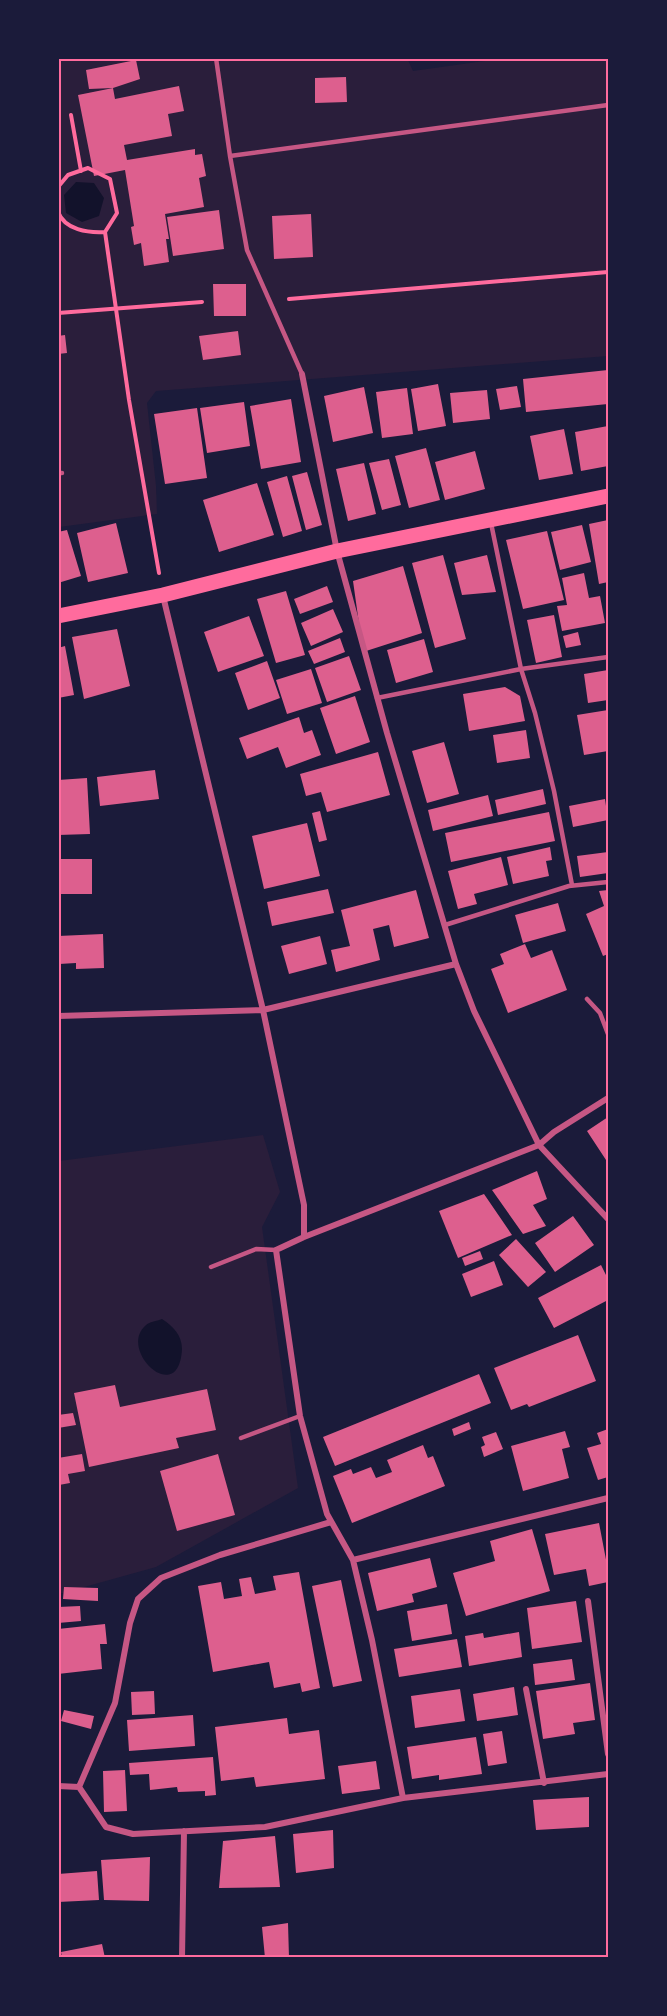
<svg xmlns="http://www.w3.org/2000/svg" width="667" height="2016" font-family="'PT Sans',sans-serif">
	<rect width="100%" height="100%" fill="#1b1b3a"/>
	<path fill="#2a1e3b" d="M407 58 413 71 506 58 608 59V356L156 391 147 403 156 486 157 514 59 527 58 59Z
		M263 1135 280 1192 262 1227 298 1488 156 1567 59 1594V1161Z"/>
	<path fill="#12122b" d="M76 182 94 183 104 198 99 216 82 222 66 213 64 195Z
		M162 1319C173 1326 182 1335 182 1349 179 1408 118 1351 145 1326 148 1322 157 1321 162 1319Z"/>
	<path fill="#dd5f8e" d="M136 60 140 79 113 88 89 89 86 70Z
		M346 77 347 102 315 103V78Z
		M179 86 184 111 168 114 172 136 124 145 127 160 195 149V155L202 154 206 176 199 178 204 207 165 214 169 239H166L169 262 144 266 141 243 134 245 131 227 134 226 125 170 94 176 78 95 113 88 115 99Z
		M219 210 224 249 173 256 167 217Z
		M311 214 313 257 274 259 272 216Z
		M213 284H246V316H214Z
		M238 331 241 355 203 360 199 336Z
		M65 335 67 353 58 354V336Z
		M608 370V404L526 412 523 379Z
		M438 384 446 426 418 431 411 389Z
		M517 386 521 407 500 410 496 389Z
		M364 387 373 433 333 442 324 396Z
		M407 388 413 434 382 438 376 392Z
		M487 390 490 419 453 423 450 393Z
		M291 399 301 462 261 469 250 406Z
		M244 402 250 446 207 453 200 408Z
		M197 408 207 478 165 484 154 414Z
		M608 426V466L581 471 575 432Z
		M564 429 573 474 539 480 530 436Z
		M426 448 440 500 409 508 395 456Z
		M475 451 485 489 445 500 435 462Z
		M389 459 401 505 382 510 369 463Z
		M364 463 376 514 348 521 336 469Z
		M307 472 322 525 306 530 292 476Z
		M287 476 302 531 283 537 267 482Z
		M257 483 274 535 219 552 203 500Z
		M608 520V582L599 584 589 524Z
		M116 523 128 573 88 582 77 533Z
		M582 525 591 562 560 570 551 532Z
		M67 530 81 576 58 583V532Z
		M547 531 564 600 523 609 506 540Z
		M443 555 466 639 435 648 412 563Z
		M487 555 496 592 462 595 454 563Z
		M403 566 422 633 363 652 353 581Z
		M584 573 589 598 600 596 605 623 562 631 557 606 567 605 562 578Z
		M327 586 333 602 300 614 294 599Z
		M286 591 305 655 276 663 257 599Z
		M333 609 343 632 311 646 301 623Z
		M554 615 562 657 536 663 527 620Z
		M249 616 264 656 218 672 204 632Z
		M117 629 130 686 84 699 72 637Z
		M578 632 581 645 566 648 563 636Z
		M340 638 345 652 314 664 308 651Z
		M424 639 433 672 396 683 387 650Z
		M65 646 74 695 58 698V648Z
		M349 656 361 690 327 702 315 668Z
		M267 661 280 698 248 710 235 673Z
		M311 669 322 703 287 714 276 680Z
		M608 670V700L588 703 584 674Z
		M505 687 520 696 525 721 469 731 463 694Z
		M355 696 370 742 336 754 320 708Z
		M608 710V751L584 755 577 715Z
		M299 717 304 733 312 730 321 755 286 768 278 747 247 759 239 738Z
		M526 730 530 758 497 763 493 735Z
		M444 742 459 794 427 803 412 751Z
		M378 752 390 795 327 812 321 792 306 796 300 774Z
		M155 770 159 799 100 806 97 777Z
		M87 778 90 834 58 835V780Z
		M543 789 546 804 498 815 495 800Z
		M488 795 493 816 433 831 428 810Z
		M605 799 608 820 573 827 569 806Z
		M320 811 327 840 319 842 312 813Z
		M549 812 555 841 451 862 445 833Z
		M307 823 320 876 264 889 252 836Z
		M550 847 552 860 546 861 549 876 513 884 507 857Z
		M608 852V873L580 877 577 856Z
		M501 857 508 885 474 894 477 904 458 909 448 871Z
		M58 859H92V894H58Z
		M328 889 334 913 272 926 267 902Z
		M416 890 429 938 394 947 389 925 373 929 380 960 336 972 331 950 350 946 341 910Z
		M608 890V954L603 956 586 914 604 906 599 891Z
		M558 903 566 931 523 943 515 915Z
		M103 934 104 968 76 969V963L59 964 58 936Z
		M320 936 327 964 289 974 281 946Z
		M525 944 531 958 552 950 567 990 508 1013 491 969 504 964 500 954Z
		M608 1117V1158L606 1160 587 1131Z
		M537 1171 547 1199 533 1205 546 1226 523 1234 492 1190Z
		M484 1194 512 1235 458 1258 439 1211Z
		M573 1216 594 1245 555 1272 535 1243Z
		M516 1239 546 1272 528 1287 499 1255Z
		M480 1251 483 1259 465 1266 462 1258Z
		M494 1261 503 1285 471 1297 462 1274Z
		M601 1265 608 1279V1300L554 1328 538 1298Z
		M578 1335 596 1381 529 1407 527 1404 511 1410 494 1368Z
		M479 1374 491 1403 335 1466 323 1437Z
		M115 1385 120 1407 207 1389 216 1430 176 1438 179 1448 89 1467 74 1393Z
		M73 1413 76 1425 58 1428V1415Z
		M469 1422 471 1429 454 1436 452 1429Z
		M608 1429V1477L598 1480 587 1448 601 1444 597 1433Z
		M565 1431 570 1447 562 1449 569 1478 523 1491 511 1446Z
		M496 1432 503 1449 484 1457 481 1447 485 1445 482 1437Z
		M423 1445 428 1458 433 1456 445 1486 352 1523 333 1476 351 1469 353 1474 371 1467 376 1478 392 1472 387 1460Z
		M82 1454 85 1471 68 1474 70 1483 59 1485 58 1458Z
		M218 1454 235 1515 177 1531 160 1471Z
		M599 1523 608 1570V1582L589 1586 586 1569 554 1575 545 1534Z
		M532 1529 550 1591 466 1616 453 1573 495 1561 490 1541Z
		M430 1558 437 1587 412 1594 414 1602 377 1611 368 1573Z
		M299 1572 320 1688 302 1692 300 1683 274 1688 269 1662 213 1672 198 1586 221 1582 224 1599 242 1596 239 1579 251 1577 255 1594 276 1590 273 1576Z
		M341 1580 362 1681 333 1687 312 1586Z
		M64 1587 98 1588V1601L63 1599Z
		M576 1601 582 1642 532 1649 527 1608Z
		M447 1604 452 1634 412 1641 407 1611Z
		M80 1606 81 1621 58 1623V1607Z
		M105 1624 107 1644H100L102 1669 58 1674V1629Z
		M519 1632 522 1657 469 1666 465 1636 483 1633 484 1638Z
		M457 1639 462 1667 399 1677 394 1649Z
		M572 1659 575 1680 535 1685 533 1664Z
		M590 1683 595 1720 573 1723 575 1734 543 1739 536 1691Z
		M514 1687 518 1715 477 1721 473 1694Z
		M460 1689 465 1721 415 1728 411 1696Z
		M154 1691 155 1714 132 1715 131 1692Z
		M64 1710 94 1716 91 1729 61 1721Z
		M193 1715 195 1746 129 1751 127 1720Z
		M287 1718 289 1734 319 1730 325 1779 256 1787 254 1777 221 1781 215 1727Z
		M502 1731 507 1763 488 1766 483 1734Z
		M476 1737 482 1774 439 1780V1775L412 1779 407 1747Z
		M213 1757 216 1795 205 1796V1791L178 1792 177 1787 150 1790 149 1774 130 1775 129 1763Z
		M376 1761 380 1789 342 1794 338 1766Z
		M125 1770 127 1811 104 1812 103 1771Z
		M589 1797V1827L536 1830 533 1800Z
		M333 1830 334 1868 296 1873 293 1834Z
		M275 1836 280 1887 219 1888 223 1841Z
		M150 1857 149 1901 104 1900 101 1860Z
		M97 1871 99 1900 58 1902V1874Z
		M288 1923 289 1958H265L262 1927Z
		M102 1944 105 1958H62L61 1952Z"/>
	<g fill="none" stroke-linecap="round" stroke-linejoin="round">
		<path stroke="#ff6b9d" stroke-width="4" d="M71 115 81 171
			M58 187 68 175 88 168 110 179 117 213 105 232 129 400 159 573
			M58 212C65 230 88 233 105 232
			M289 299 608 272
			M58 313 202 302"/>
		<path stroke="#c65784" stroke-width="4.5" d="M216 58 230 156 247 250 302 374
			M230 156 608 105
			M58 473H62
			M491 523 521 669 535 713 554 791 572 885
			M377 698 521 669 608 657
			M445 925 569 886 608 882
			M587 999 600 1013 608 1034
			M211 1267 256 1249 276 1250
			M241 1438 300 1416"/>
		<path stroke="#c65784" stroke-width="6" d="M302 374 337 551 387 733 456 964 474 1011 539 1145 608 1219
			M163 596 263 1010 304 1205V1237
			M58 1016 263 1010 456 964
			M353 1560 608 1498
			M588 1601 608 1754
			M526 1689 544 1783
			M58 1786 79 1787 106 1827 133 1834 265 1827 403 1798 608 1774
			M79 1787 115 1703 130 1623 138 1599 161 1578 220 1555 331 1522
			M403 1798 372 1640 353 1560 327 1514 300 1416 276 1250 304 1237 539 1145 554 1132 608 1098
			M182 1958 184 1831"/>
		<path stroke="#ff6b9d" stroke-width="15" d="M58 616 163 595 337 551 608 496"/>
	</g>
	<rect width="667" height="2016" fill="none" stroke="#1b1b3a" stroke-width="120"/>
	<rect x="60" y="60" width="547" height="1896" fill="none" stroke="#ff6b9d" stroke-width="2"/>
</svg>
